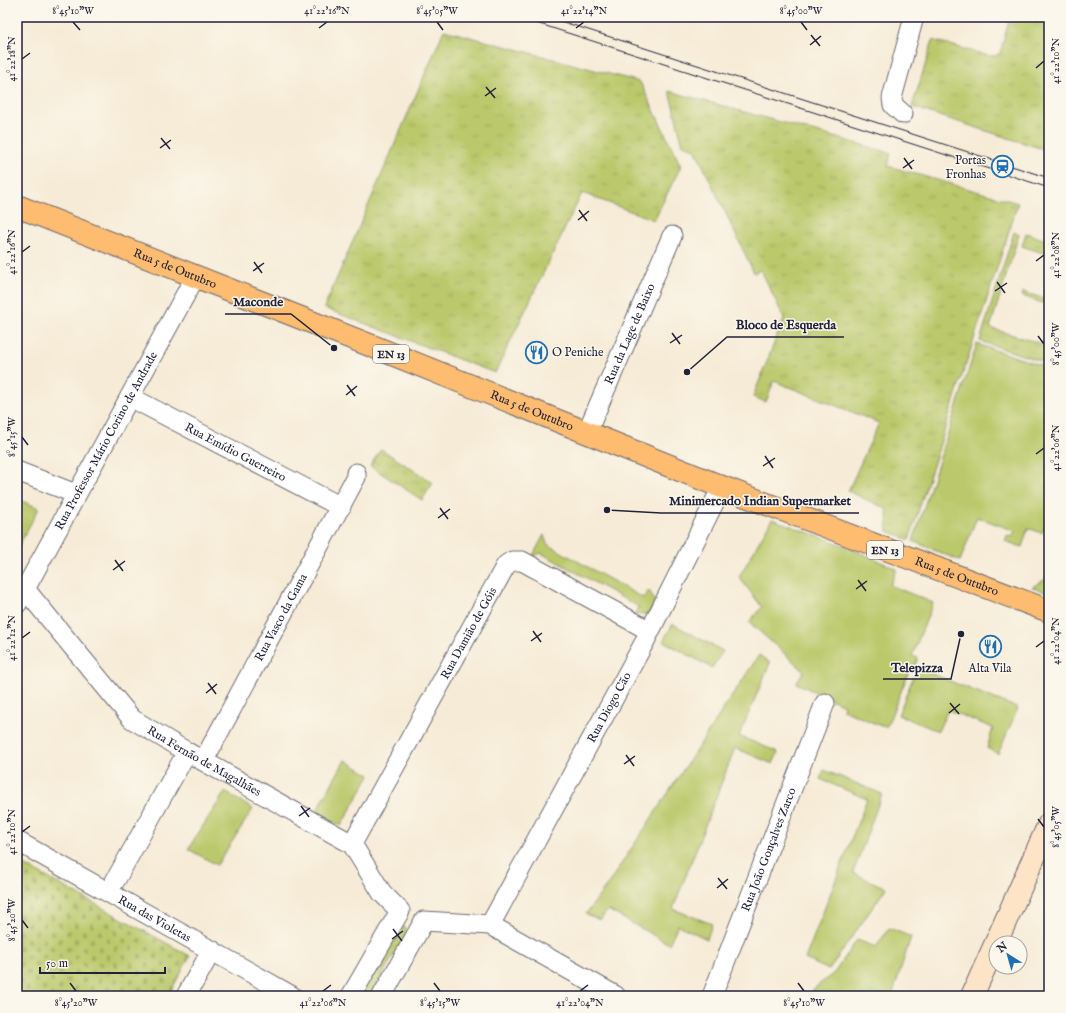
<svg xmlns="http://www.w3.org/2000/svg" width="1066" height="1013" font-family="'IM FELL English',serif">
	<defs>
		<pattern id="grass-tufts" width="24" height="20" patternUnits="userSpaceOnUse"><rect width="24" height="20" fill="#bbc96c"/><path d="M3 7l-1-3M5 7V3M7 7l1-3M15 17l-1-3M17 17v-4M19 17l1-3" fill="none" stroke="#a0ac5e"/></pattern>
		<pattern id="cemetery-stones" width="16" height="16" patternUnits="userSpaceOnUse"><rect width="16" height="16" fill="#bbc96c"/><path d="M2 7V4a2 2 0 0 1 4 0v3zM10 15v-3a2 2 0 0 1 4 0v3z" fill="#a0ac5e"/></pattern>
		<pattern id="park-crowns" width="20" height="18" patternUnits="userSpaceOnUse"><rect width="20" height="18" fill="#bbc96c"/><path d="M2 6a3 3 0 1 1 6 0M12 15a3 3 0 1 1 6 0" fill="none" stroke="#a0ac5e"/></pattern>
	</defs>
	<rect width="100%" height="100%" fill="#fbf7ec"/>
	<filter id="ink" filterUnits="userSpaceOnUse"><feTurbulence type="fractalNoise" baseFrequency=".025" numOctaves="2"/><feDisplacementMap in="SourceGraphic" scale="8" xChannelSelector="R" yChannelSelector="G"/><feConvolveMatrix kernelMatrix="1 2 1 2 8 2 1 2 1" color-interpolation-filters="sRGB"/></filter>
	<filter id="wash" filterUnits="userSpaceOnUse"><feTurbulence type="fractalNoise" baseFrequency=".012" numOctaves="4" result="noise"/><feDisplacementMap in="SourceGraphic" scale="16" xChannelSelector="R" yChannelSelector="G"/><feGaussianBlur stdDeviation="0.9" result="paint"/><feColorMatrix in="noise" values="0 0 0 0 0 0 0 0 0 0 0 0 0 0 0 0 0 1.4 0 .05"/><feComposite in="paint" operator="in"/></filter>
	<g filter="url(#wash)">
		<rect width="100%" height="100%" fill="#f6ebd6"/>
		<path fill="url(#grass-tufts)" stroke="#6e7654" d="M1010 17H1049V151L912 107 933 40 985 55 995 56 1000 53Z
			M444 30 640 82 681 166 654 220 582 193 495 373 324 308Z
			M669 91 891 153 888 166 1018 203 909 540 888 531 887 509 848 491 879 423 774 381 766 402 753 397 784 318 761 270 754 273 695 149 683 145Z
			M1014 232 1019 234 990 328 1049 346V364L980 341Z
			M1026 233 1049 241V255L1022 246Z
			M1023 292 1049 300V305L1022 296Z"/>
		<path fill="url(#cemetery-stones)" stroke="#6e7654" d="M17 861 190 956 168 996H17Z"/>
		<path fill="url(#park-crowns)" stroke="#6e7654" d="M381 449 433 483 422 500 370 466Z"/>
		<path fill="#bbc96c" stroke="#6e7654" d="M977 344 1049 368V518L1042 533 1028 528 1022 547 1005 541 1007 535 1012 537 1015 531 977 517 960 561 913 541Z
			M17 499 39 508 17 549Z
			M772 519 845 546 897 569 890 585 933 603 912 656 918 658 913 670 910 669 887 726H881L843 710 844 705 796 683 804 671 749 622 762 607 739 577Z
			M544 535 547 544 643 598 649 590 654 600V606L647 614 635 615 639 607 541 553 532 557Z
			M1049 577V593L1032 587Z
			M673 624 723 651 712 668 663 641Z
			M759 655 770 663 739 736 778 752 773 764 735 748 673 909 712 924 707 939 678 925 669 944 608 910 600 920 586 914 608 884Z
			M917 668 1018 708 998 754 987 748 993 728 948 710 938 731 898 715Z
			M345 760 370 775 341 826 316 812Z
			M824 770 882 794 853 873 886 888 829 970 805 959 867 799 820 779Z
			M225 792 253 809 217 865 188 849Z
			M405 927 407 932 370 996H361L400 928Z
			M889 928 911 937 892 996 870 994 868 996H826L812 990 834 973 857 940 876 947Z"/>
	</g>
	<g filter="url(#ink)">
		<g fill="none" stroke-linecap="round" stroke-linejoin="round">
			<defs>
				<g id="street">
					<path d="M903 114 893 105 892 98 914 17"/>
					<path id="s1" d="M130 397 341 507"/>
					<path id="s2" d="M587 432 672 236"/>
					<path d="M17 471 76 494"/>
					<path id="s3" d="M25 589 132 719 187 752 352 844 382 893 400 911 351 996"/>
					<path id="s4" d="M17 604 195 277"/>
					<path id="s5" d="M204 760 356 477V473"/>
					<path id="s6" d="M17 841 292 996"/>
					<path id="s7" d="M352 844 506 565 512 561H522L650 631"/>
					<path d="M115 881 187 752"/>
					<path id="s8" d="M490 925 644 643 722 487"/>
					<path d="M186 996 212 950"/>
					<path d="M382 996 424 921 490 925 616 996"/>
					<path id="s9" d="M712 996 825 703"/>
				</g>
				<path id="secondary" d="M972 996 1049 824"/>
				<g id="primary">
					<path id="s10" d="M17 206 377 348 722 487 1049 611"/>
				</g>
			</defs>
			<use href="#street" stroke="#6c6871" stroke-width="21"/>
			<use href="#secondary" stroke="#6c6871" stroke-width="24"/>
			<use href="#primary" stroke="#6c6871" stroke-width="24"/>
			<use href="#street" stroke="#fff" stroke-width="19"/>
			<use href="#secondary" stroke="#fee4c6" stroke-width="22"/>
			<use href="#primary" stroke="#fdbc70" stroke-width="22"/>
			<path stroke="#22223b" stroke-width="1" d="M518 17 1049 188
				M548 17 1049 178"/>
		</g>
	</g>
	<path fill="none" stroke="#22223b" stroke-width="1.5" d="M73 22 80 30M437 22 443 30M801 22 807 30M319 28 327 22M576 28 584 22M811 35 820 46M810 45 821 36M22 59 30 53M1036 68 1044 61M486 87 495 98M485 96 496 88M161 138 170 149M160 148 171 140M904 158 912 169M903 168 914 160M579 210 587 221M578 220 589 211M22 252 30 246M1036 261 1044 255M254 262 262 273M253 271 264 263M997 282 1005 293M995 291 1007 283M672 333 680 344M1038 336 1044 344M670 343 682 335M347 385 355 396M346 395 357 386M22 437 28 445M1036 454 1044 448M765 456 773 468M763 466 775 458M440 508 448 519M438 518 450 509M115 560 123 571M113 570 125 561M858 580 866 591M856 589 867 581M533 631 541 642M22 638 30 632M531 641 542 633M1036 647 1044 641M208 683 216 694M206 693 217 684M950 703 959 714M949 713 960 704M626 755 634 766M624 764 635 756M301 806 309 817M299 816 310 808M1038 819 1044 827M22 832 30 826M718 878 727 889M717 888 728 879M22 920 28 928M393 929 402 941M392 939 403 931M70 983 76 991M434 983 440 991M798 983 804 991M323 991 331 985M580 991 588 985"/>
	<defs>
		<symbol id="station-ring" viewBox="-11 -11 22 22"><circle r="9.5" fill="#fbf7ec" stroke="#1f6fb2" stroke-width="1.5"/><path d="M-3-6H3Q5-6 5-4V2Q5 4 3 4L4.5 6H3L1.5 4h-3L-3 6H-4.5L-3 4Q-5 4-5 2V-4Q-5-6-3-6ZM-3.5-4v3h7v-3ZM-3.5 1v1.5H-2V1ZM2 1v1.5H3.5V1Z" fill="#1f6fb2"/></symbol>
		<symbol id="restaurant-ring" viewBox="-11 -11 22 22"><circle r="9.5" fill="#fbf7ec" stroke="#1f6fb2" stroke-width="1.5"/><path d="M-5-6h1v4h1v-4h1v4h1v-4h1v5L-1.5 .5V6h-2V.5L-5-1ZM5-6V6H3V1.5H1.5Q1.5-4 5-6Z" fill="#1f6fb2"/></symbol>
	</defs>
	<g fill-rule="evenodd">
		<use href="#station-ring" x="990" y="154" width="25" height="25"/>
		<use href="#restaurant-ring" x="524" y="340" width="25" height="25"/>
		<use href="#restaurant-ring" x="978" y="634" width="25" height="25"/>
	</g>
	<g text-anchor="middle" stroke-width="3" stroke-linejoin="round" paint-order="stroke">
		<g fill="#fbf7ec" stroke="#636270" stroke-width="1">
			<rect x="373" y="345" width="36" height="18" rx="3"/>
			<rect x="867" y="541" width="36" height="18" rx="3"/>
		</g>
		<g font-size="11" font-weight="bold" fill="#22223b">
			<text x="391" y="358">EN 13</text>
			<text x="885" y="554">EN 13</text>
		</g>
		<g font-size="12" fill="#22223b" stroke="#fbf7ec" text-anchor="end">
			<text x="986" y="164">Portas<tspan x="986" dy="14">Fronhas</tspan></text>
			<text x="552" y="356" text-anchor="start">O Peniche</text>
			<text x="990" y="672" text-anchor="middle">Alta Vila</text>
		</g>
		<g font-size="12" fill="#22223b" stroke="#fbf7ec">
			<text dy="4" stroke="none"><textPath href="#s10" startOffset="170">Rua 5 de Outubro</textPath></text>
			<text dy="4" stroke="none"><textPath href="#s2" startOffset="107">Rua da Lage de Baixo</textPath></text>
			<text dy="4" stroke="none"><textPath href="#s10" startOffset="554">Rua 5 de Outubro</textPath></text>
			<text dy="4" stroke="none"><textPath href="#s4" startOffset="186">Rua Professor Mário Corino de Andrade</textPath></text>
			<text dy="4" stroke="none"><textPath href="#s1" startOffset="119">Rua Emídio Guerreiro</textPath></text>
			<text dy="4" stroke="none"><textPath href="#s10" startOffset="1010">Rua 5 de Outubro</textPath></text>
			<text dy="4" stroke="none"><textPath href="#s5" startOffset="162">Rua Vasco da Gama</textPath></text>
			<text dy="4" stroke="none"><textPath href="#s7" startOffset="241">Rua Damião de Góis</textPath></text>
			<text dy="4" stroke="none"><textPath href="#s8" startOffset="248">Rua Diogo Cão</textPath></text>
			<text dy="4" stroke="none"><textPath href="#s3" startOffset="252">Rua Fernão de Magalhães</textPath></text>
			<text dy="4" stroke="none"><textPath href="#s9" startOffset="157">Rua João Gonçalves Zarco</textPath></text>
			<text dy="4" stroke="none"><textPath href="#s6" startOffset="158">Rua das Violetas</textPath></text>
		</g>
	</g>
	<path fill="none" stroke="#22223b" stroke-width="1.5" d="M334 348L291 314H225M687 372L727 337H844M607 510L661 513H859M961 634L951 679H883"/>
	<g fill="#22223b" stroke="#fbf7ec" stroke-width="1.5">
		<circle cx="334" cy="348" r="4"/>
		<circle cx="687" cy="372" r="4"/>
		<circle cx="607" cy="510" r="4"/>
		<circle cx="961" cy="634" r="4"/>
	</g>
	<g font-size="13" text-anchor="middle" font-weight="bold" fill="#22223b" stroke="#fbf7ec" stroke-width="3" stroke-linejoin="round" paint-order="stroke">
		<text x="258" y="306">Maconde</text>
		<text x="786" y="329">Bloco de Esquerda</text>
		<text x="760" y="505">Minimercado Indian Supermarket</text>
		<text x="917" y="672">Telepizza</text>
	</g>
	<rect width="1066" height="1013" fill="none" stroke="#fbf7ec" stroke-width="44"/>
	<g transform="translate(1008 955) rotate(323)"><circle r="19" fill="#fbf7ec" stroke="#a4a2a5"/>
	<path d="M0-3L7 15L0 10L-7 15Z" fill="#1f6fb2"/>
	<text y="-6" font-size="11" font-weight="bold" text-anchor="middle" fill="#22223b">N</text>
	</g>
	<path d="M40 967v6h125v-6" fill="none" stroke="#22223b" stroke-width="2"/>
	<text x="46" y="967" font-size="12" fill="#22223b" stroke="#fbf7ec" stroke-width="3" paint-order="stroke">50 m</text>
	<rect x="22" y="22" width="1022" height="969" fill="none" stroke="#22223b" stroke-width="1.5"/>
	<g font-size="10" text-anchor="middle" fill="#22223b">
		<text x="73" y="14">8°45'10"W</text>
		<text x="327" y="14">41°22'16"N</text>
		<text x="437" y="14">8°45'05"W</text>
		<text x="584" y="14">41°22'14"N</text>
		<text x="801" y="14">8°45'00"W</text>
		<text transform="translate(11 59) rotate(-90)" y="4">41°22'18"N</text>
		<text transform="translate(1055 61) rotate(-90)" y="4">41°22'10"N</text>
		<text transform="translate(11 252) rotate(-90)" y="4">41°22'16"N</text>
		<text transform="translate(1055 255) rotate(-90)" y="4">41°22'08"N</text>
		<text transform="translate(1055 344) rotate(-90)" y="4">8°45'00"W</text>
		<text transform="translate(11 437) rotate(-90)" y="4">8°45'15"W</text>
		<text transform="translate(1055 448) rotate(-90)" y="4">41°22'06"N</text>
		<text transform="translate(11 638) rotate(-90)" y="4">41°22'12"N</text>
		<text transform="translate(1055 641) rotate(-90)" y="4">41°22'04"N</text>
		<text transform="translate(1055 827) rotate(-90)" y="4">8°45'05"W</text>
		<text transform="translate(11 832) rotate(-90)" y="4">41°22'10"N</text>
		<text transform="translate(11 920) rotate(-90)" y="4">8°45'20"W</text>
		<text x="76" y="1006">8°45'20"W</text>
		<text x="323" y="1006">41°22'06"N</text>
		<text x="440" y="1006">8°45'15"W</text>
		<text x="580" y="1006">41°22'04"N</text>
		<text x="804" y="1006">8°45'10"W</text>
	</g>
</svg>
